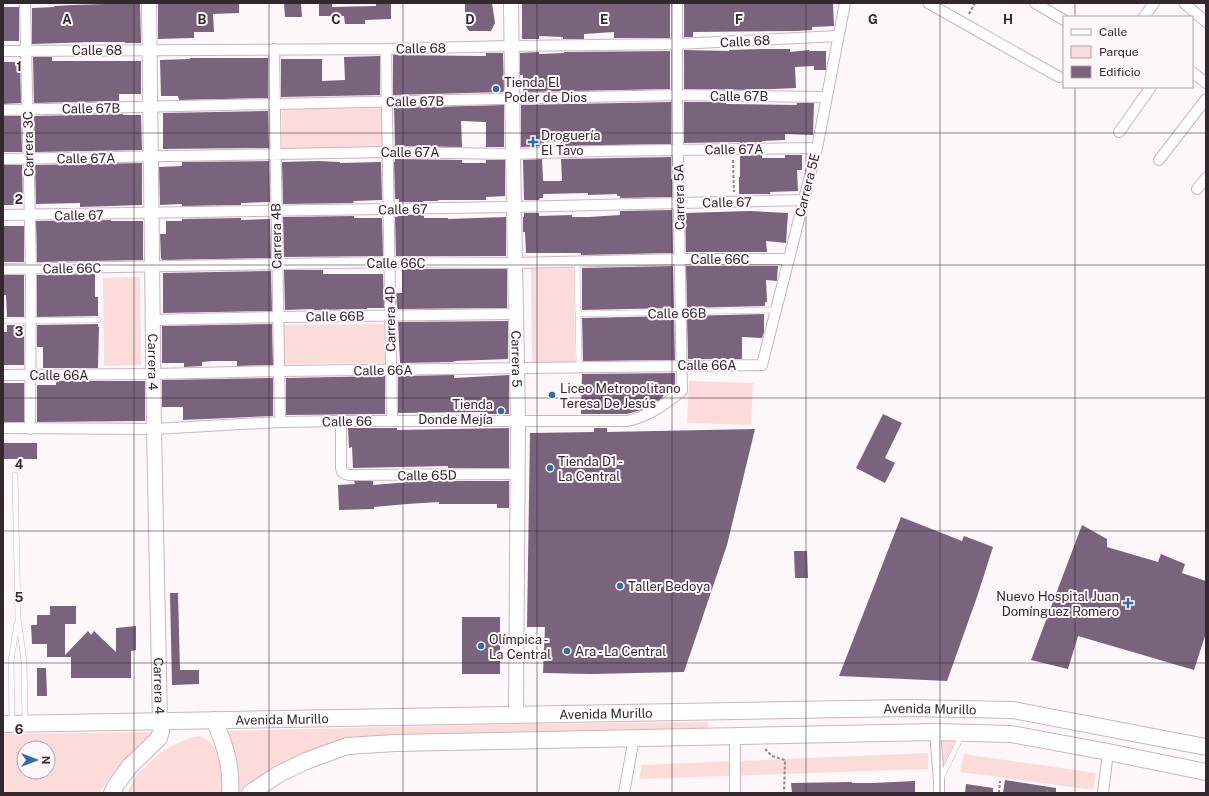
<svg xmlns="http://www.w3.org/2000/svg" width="1209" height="796" font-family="'Public Sans',sans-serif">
	<rect width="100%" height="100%" fill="#fdf7fa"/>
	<path fill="#fcdcdb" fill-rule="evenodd" d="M382 108 383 147 282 148V109Z
		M574 268 575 362H532L531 269Z
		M140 277 141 365 104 366 103 278Z
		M384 324 385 363 284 364V325Z
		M689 381 753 383 751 425 687 423Z
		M708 722V728L379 735 340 740 317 748 275 770 238 793V774L228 731 519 724Z
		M156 732C133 750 114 768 100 793H3V734ZM24 748H48V772H24Z
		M200 736 209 741 220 754 225 781 221 793H127L136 776 162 751 176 744 192 737Z
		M941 737H957L941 774Z
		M928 753V769L639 779 642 765Z
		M964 754 1096 773 1093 790 960 772Z"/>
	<path fill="#7a637c" d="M140 3 141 43H125V42H93L32 44V8L54 7V6L73 5Z
		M196 3H239V13L213 14 214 32H194V38L158 39V4H196Z
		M284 3H301L302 17H285Z
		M319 3H332V7L376 6V3H391V19L365 20V24H345L344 16H319Z
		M465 3H492L495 23 491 31H469L465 25Z
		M522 3H670V38H614V32L584 34V39H563V37L539 36V39H522Z
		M684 3H833L834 26 812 27V30L797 31 693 32V37H684Z
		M3 7H19V41H3Z
		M762 49H790V52L809 50V51H826V70H814V66L795 67 796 88 754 90 684 89V50L729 51V50Z
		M670 51V89L523 92V75H520V53L539 52V54L564 53V52Z
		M486 53H503L504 92 393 95V55L486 56Z
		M380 56V95L281 97V59H322V81L345 80 344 57Z
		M33 57H52V61H141V94H119V101L34 103Z
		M190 58H268V98L179 100 178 96H161L160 60 190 59Z
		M3 62H20L21 103 3 104Z
		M671 102V144L561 146V141L544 142V146L521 147V105Z
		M684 102H726V104L797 105V103H814L813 135 785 134V140L762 141V142L740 143V142L684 143Z
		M504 105V147H486V122L461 121 462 147 395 146 394 108Z
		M268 111 269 148 163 149V113Z
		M123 114V115H141L142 150 35 152 34 116Z
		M3 116H21L22 152H3Z
		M762 155V158H785V155H802V170H797L798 191 770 192V194H739V177H740V156Z
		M671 157V179H672V197L620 198V196H617V194L588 195V193L543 194V198H540L539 200H524L523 160 542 159 543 181H562L561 159Z
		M395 159 462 160V163H486V160H505V196L486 197V200H438V201H423V202H399V199H395L394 162H395Z
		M269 161 270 202 241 203V205L182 206V204L160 205 159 167 182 166V162Z
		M318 161 340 162V163L381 162 382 200 353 201 354 203 283 204 282 162Z
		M142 163V205L80 207V203L36 204 35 165Z
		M3 165H22L23 205H4Z
		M672 210 673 253 581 255V253H526L525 232H523V217H524V213H539V216L572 215V217H589L620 215V211Z
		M750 211 788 213 786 243 766 241 767 252H686L685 213Z
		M399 215H424V218H448V219L506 217V256H396L395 217 399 216Z
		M354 216V218H382L383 256 284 257 283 217Z
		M241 218V220L270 219 271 258 162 260V259H161L160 234H166V221H182V219Z
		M111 220V221H143V260L37 262 36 221Z
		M3 226H24V262H3Z
		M673 266 674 308 582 310V268Z
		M686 266H778L777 278V281L766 280 767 302H765V306L687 308Z
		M402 269H507V308L398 309 397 307 396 293H402Z
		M284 270H323V274H383L384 308H367V309L314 310V309L285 310Z
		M271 271 272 311 163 313V273Z
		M95 274V297H98V316L37 317V275Z
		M3 275H24V317H7L6 295H3Z
		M764 314V332L762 338 742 337V359H688L687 316Z
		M674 316 675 360 583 361 582 318Z
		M508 321V359L454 361V362L400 363 398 322Z
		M98 324V327H99L98 368H43V347H37V325Z
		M272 324 273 365 237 366V361H213L202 362V366L184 367V363H162V326Z
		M7 325H24V365H3V332H7Z
		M675 373V388L674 389H668L661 399 641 410 627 414H581L582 374Z
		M454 375V378L509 375V414H484V412L398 413V376Z
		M385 376V414L286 415V378Z
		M273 378V416L183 420V407H162V380Z
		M56 381H145V421L37 422V385H56Z
		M3 383H24V422H3Z
		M883 414 902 423 885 458 895 463 885 483 856 468Z
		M348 428H397V430L509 428V468H448V466L353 468 352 447 349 448Z
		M594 428H607V432L755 429 727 545 684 672 590 674 543 673 545 627H527L530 433 594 432Z
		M3 443H37V459H3Z
		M354 481H373V485L422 481H509V508H497V504H439V502L407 504 374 507V509L339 510 338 485 355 484Z
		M901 517 962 541 964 536 993 547 977 597 947 681 839 676Z
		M1082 525 1107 539V547L1158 562 1161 554 1185 564 1182 573 1206 581V633L1194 670 1078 636 1068 669 1031 660Z
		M794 551H807L808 578H795Z
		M170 593H178L180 670H199V684L172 685Z
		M50 606H76V624H65V655L88 631 91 635 94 631 116 652V628L136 626V650L131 651V678H71V657H47V644H32L31 625H37V615H50Z
		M462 617H500V674H462Z
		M37 668H46L47 696H37Z
		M1005 780 1056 788V793H1003Z
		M915 781V793H792L791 783 852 782V783H873Z
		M966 784 993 788V793H965Z"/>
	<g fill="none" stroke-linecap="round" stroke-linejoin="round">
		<defs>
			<path id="lane" d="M577 262 579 367
				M578 314 776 310
				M3 321 98 320
				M15 475 18 618 24 661 25 721
				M12 722 11 661 17 623
				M941 778 962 735"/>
			<path id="street" d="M25 3 31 268 30 429
				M928 3 1059 77
				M1035 3 1064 20
				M1184 3 1206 22
				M1144 17 1154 3
				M274 49 280 422
				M386 49 392 421
				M3 51 386 49 512 46 677 44 838 36
				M1192 72 1206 83
				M3 110 677 95 826 97
				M1119 132 1151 87
				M3 159 388 152 513 154 599 151 817 148
				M1159 160 1206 99
				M1197 189 1206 178
				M3 215 514 207 804 200
				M3 269 389 262 516 263 681 259H789
				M153 320 278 317 517 314
				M3 375 154 374 279 371 762 365 817 148 845 3
				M341 421V468C342 473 344 474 349 475L518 474
				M3 428 154 429 280 422 341 421H628C651 415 664 405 682 391L677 95V3
				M935 732 939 781V793
				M735 735V793
				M624 793 634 738
				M1103 793 1108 752"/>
			<g id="secondary">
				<path id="s1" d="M149 3 154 429 160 722"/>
				<path id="s2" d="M511 3 513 154 518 421 516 714"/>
			</g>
			<g id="primary">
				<path d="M214 720C225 745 232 766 230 793"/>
				<path id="s3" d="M3 724 907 708 1013 710 1206 747"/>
				<path d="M112 793 116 785 130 766 159 738 161 731 160 722"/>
				<path d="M250 793 279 774 306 761 347 746 395 743 935 732 1011 734 1108 752 1206 772"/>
			</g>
		</defs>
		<use href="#lane" stroke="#cfb2c3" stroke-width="6"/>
		<use href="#street" stroke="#cfb2c3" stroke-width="12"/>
		<use href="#secondary" stroke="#cfb2c3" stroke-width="16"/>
		<use href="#primary" stroke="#cfb2c3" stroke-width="18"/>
		<path stroke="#8e858a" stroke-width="2" stroke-dasharray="3 2" stroke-linecap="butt" d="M969 14 975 3
			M733 160 734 192
			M765 749 772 756 785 760 784 793
			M999 793 1000 781
			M1047 793 1048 788"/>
		<use href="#lane" stroke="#fff" stroke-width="5"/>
		<use href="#street" stroke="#fff" stroke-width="10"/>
		<use href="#secondary" stroke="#fff" stroke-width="14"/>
		<use href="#primary" stroke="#fff" stroke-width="16"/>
	</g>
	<path fill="none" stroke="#34282f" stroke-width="1" stroke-opacity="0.55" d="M134 3V793M269 3V793M403 3V793M537 3V793M672 3V793M806 3V793M940 3V793M1075 3V17M1075 87V793M3 133H1206M3 265H1206M3 398H1206M3 531H1206M3 663H1206"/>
	<g fill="#2f6ea5" stroke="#fdf7fa" stroke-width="1.5">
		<circle cx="496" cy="89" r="4"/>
		<path d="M531 136h4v4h4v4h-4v4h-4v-4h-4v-4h4z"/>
		<circle cx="552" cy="395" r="4"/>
		<circle cx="501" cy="411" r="4"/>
		<circle cx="550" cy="468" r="4"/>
		<circle cx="620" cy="586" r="4"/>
		<path d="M1126 597h4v4h4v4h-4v4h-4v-4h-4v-4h4z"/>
		<circle cx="481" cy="646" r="4"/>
		<circle cx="567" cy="651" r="4"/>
	</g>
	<g text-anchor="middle" stroke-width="4" stroke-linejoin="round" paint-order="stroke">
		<g font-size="13" fill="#34282f" stroke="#fdf7fa">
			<text transform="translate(745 41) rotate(-3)" y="5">Calle 68</text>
			<text transform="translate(421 48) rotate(-1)" y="5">Calle 68</text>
			<text x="97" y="55">Calle 68</text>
			<text x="739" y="101">Calle 67B</text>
			<text transform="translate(415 101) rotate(-1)" y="5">Calle 67B</text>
			<text transform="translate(91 108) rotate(-1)" y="5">Calle 67B</text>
			<text transform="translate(28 144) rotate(-91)" y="5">Carrera 3C</text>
			<text transform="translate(734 149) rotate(-1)" y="5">Calle 67A</text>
			<text x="410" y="157">Calle 67A</text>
			<text transform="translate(86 158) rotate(-1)" y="5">Calle 67A</text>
			<text transform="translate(807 185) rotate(-76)" y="5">Carrera 5E</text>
			<text transform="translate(679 197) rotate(-91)" y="5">Carrera 5A</text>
			<text transform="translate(727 202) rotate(-1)" y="5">Calle 67</text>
			<text transform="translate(403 209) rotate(-1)" y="5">Calle 67</text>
			<text transform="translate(79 215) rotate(-1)" y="5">Calle 67</text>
			<text transform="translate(276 236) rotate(-91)" y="5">Carrera 4B</text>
			<text x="720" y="264">Calle 66C</text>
			<text x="396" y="268">Calle 66C</text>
			<text transform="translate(72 268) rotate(-1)" y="5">Calle 66C</text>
			<text transform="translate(677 313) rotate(-1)" y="5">Calle 66B</text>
			<text transform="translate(335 316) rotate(-1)" y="5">Calle 66B</text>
			<text transform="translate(390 319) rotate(-91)" y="5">Carrera 4D</text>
			<text dy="5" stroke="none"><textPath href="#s2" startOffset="356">Carrera 5</textPath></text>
			<text dy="5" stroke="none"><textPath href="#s1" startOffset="359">Carrera 4</textPath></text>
			<text x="707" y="370">Calle 66A</text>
			<text transform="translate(383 370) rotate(-1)" y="5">Calle 66A</text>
			<text x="59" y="380">Calle 66A</text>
			<text transform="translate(347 421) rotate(-1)" y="5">Calle 66</text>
			<text transform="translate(427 475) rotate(-1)" y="5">Calle 65D</text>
			<text dy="5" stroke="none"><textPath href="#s1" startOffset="683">Carrera 4</textPath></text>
			<text dy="5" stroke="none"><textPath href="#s3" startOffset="927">Avenida Murillo</textPath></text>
			<text dy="5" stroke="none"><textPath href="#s3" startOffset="603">Avenida Murillo</textPath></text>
			<text dy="5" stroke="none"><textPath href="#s3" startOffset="279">Avenida Murillo</textPath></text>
		</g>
		<g font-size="13" fill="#34282f" stroke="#fdf7fa" text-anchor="start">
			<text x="504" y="87">Tienda El<tspan x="504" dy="15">Poder de Dios</tspan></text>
			<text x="541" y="140">Droguería<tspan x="541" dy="15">El Tavo</tspan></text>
			<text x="560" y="393">Liceo Metropolitano<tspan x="560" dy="15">Teresa De Jesús</tspan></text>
			<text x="493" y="409" text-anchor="end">Tienda<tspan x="493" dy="15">Donde Mejía</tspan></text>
			<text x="558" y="466">Tienda D1 -<tspan x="558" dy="15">La Central</tspan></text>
			<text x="628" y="591">Taller Bedoya</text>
			<text x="1119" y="601" text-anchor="end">Nuevo Hospital Juan<tspan x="1119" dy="15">Domínguez Romero</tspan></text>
			<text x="489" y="644">Olímpica -<tspan x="489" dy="15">La Central</tspan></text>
			<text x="575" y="656">Ara - La Central</text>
		</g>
	</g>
	<g font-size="13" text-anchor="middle" font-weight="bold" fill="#34282f" stroke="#fdf7fa" stroke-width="4" stroke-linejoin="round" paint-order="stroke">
		<text x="67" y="24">A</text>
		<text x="202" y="24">B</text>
		<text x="336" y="24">C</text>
		<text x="470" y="24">D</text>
		<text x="604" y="24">E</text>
		<text x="739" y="24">F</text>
		<text x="873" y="24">G</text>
		<text x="1008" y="24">H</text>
		<text x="19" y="71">1</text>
		<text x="19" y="204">2</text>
		<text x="19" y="336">3</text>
		<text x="19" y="469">4</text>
		<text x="19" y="602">5</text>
		<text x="19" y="734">6</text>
	</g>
	<rect width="1209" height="796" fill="none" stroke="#34282f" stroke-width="8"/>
	<rect x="1063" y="16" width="130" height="72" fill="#fdf7fa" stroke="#ada4a9"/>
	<rect x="1071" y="29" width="20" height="6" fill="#ffffff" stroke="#ada4a9"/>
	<text x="1099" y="36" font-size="12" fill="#34282f">Calle</text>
	<rect x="1071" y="46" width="20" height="12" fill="#fcdcdb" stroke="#ada4a9"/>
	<text x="1099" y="56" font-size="12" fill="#34282f">Parque</text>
	<rect x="1071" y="66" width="20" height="12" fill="#7a637c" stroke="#ada4a9"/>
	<text x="1099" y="76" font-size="12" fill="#34282f">Edificio</text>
	<g transform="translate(36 760) rotate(90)"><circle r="19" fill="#fdf7fa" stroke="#ada4a9"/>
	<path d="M0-3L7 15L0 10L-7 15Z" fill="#2f6ea5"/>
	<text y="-6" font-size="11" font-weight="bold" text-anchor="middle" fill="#34282f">N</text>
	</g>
</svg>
